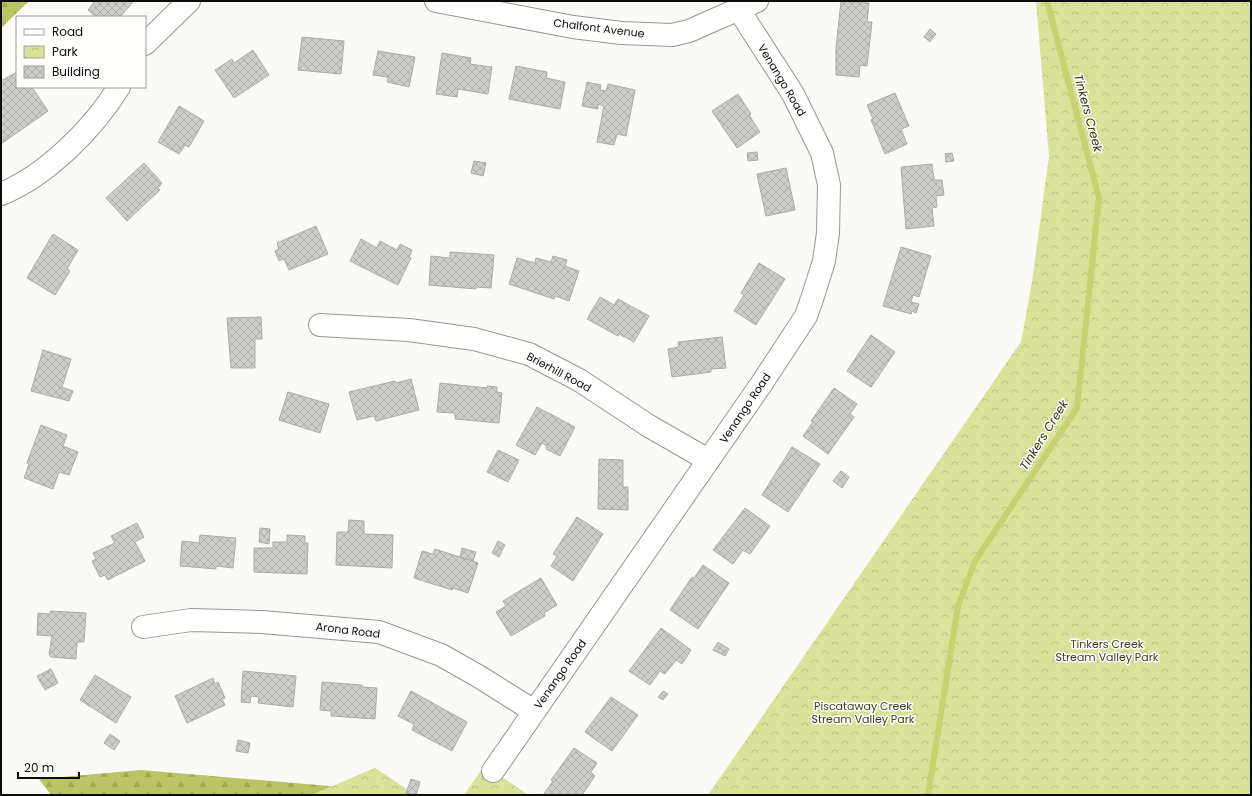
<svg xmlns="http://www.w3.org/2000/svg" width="1252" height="796" font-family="Poppins,sans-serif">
	<defs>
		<pattern id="forest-firs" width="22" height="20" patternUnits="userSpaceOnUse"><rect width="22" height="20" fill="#bbc465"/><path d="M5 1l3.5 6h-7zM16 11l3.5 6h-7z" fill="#a0a756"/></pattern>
		<pattern id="park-crowns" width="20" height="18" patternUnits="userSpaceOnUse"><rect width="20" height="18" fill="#dae29a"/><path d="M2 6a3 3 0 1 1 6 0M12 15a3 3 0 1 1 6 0" fill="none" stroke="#bac183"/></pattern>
		<pattern id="building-cross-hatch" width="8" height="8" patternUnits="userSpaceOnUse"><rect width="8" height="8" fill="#cccdc9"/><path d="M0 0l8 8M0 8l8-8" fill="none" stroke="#aeafab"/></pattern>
	</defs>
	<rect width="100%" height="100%" fill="#fafaf7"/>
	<path fill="url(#forest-firs)" d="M1 1H29L1 28Z
		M141 770 376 790 386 795H51L39 779Z"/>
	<path fill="url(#park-crowns)" d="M1036 1H1251V795H708L1021 342 1032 282 1049 156Z
		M485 765 528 795H464Z
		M375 768 416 795H311Z"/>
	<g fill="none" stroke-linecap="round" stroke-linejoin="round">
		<path stroke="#c9d172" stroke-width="6" d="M928 795 958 606 975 561 1077 408 1099 198 1047 1"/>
	</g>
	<path fill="url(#building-cross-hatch)" stroke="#abaca8" d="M95 1H134L120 17H96L88 10Z
		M841 1 869 3 867 22H872L867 66 860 65 859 77 836 75V47Z
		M930 29 936 34 930 42 924 37Z
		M302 37 344 41 341 74 298 70Z
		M253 50 269 75 234 98 215 70 232 59 234 63Z
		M378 51 415 57 409 87 387 82 388 77 373 75Z
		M442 53 471 58 470 64 492 67 488 94 458 89 457 97 436 94Z
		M516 66 547 72 546 78 565 82 560 109 509 99Z
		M17 72V87H32L48 111 1 144V81Z
		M587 82 601 85 600 90 606 91 608 84 635 90 626 136 617 134 614 145 597 142 604 106 598 104V109L582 106Z
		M895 93 909 126 901 129 907 144 885 154 871 120 873 119 867 105Z
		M738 94 751 114 749 115 760 132 737 148 712 111Z
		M179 106 204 121 189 147 185 145 179 154 158 142Z
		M757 152 758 160 748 161 747 153Z
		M952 153 954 161 946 162 945 154Z
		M474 161 486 163 483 176 471 173Z
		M144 163 162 183 158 188 160 190 127 221 106 198Z
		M932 164 934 180H942L944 195 936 196 937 207 932 208 934 226 906 229 901 167Z
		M786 168 795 210 766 216 757 174Z
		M316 226 328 254 289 270 284 259 279 261 275 251 279 249 277 243Z
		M53 234 78 250 67 269 70 271 55 295 27 278Z
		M361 239 377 248 380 241 397 250 400 244 412 250 409 257 411 258 398 285 350 261Z
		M901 247 931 256 919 297 913 295 911 302 919 304 916 313 912 311 911 314 883 306Z
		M450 252 494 255 491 288 476 287V289L429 285 431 256 450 258Z
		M553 256 567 260 565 266 579 271 569 301 555 296 554 299 509 284 517 258 535 263 536 258 551 262Z
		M759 263 785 279 756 325 734 311 744 295 741 293Z
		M600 297 614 305 618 299 649 316 634 342 619 334 618 336 587 319Z
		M261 317 262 339H255V368H231L227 318Z
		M871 335 895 352 871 387 847 371Z
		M722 337 726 368 711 369V372L672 377 668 349 679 347 678 342Z
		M43 350 71 359 62 387 73 391 69 401 31 391Z
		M411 379 419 410 376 421 374 416 357 420 349 392 395 381 396 383Z
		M440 383 487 388V386L497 387V392L502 393 499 423 455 419V413L437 412Z
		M834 388 857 404 850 414 854 417 828 454 803 436 813 422 811 421Z
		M288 392 329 404 320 433 279 420Z
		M537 407 575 427 560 456 546 449 547 446 542 443 535 455 516 445Z
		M41 425 67 435 63 446 78 452 69 475 59 472 53 489 24 478 29 464 27 463Z
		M792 447 820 464 788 512 762 495Z
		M498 450 519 460 508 482 487 472Z
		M599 459 623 460V487H628V510L598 509Z
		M841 471 849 477 842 488 833 481Z
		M745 508 770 526 750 554 743 550 733 564 713 550Z
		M577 517 603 534 573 581 551 566 557 556 553 554Z
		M349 520 364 521V534L393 535 392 568 336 565 337 532H348Z
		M137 523 144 537 135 542 145 561 108 580 105 575 100 577 92 561 96 559 93 553 115 543 111 536Z
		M260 528 270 529 269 544 259 542Z
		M200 535 236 538 233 568 216 566V569L180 566 182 541 199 543Z
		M287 535 305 536V543H308L307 574 254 572V548H273V542H287Z
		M498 541 505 545 499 557 492 553Z
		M462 548 476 552 473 561 460 557Z
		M435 549 478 563 468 593 453 588 452 590 414 578 422 551 433 554Z
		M703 565 729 583 698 629 670 610 692 577 694 578Z
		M541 578 557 605 544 613 545 616 511 636 496 612 506 606 503 601Z
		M50 611 86 613 84 642H77L76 659 51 657 49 654 52 636 37 635 38 613 50 614Z
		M661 628 691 650 682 664 676 660 665 674 660 671 650 685 629 671Z
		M718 642 729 649 725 656 713 650Z
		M51 669 58 683 45 690 37 676Z
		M243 671 296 676 293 707 258 703 259 697 251 696 250 703 241 702Z
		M95 675 131 697 116 723 80 700Z
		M213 678 215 684 218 682 225 698 222 699 225 705 187 723 175 696Z
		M322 682 362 685V687L377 688 375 719 331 716V711L320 710Z
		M411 691 467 722 452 751 412 730 414 724 398 716Z
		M663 691 668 694 663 700 658 697Z
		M611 697 638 715 612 751 585 732Z
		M110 734 120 741 114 750 104 743Z
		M238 740 250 743 248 753 236 751Z
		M574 748 597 763 591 772 595 776 582 795H546L544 794 553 781 551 780Z
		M411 779 420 782 416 795 406 793Z"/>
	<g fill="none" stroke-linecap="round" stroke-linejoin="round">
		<defs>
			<path id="minor" d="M436 1 573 27 621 33 672 35 689 31 757 1
				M145 44 189 1
				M1 194C46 176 94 128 119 87
				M320 325 409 330 474 339 529 354 579 380 649 426 708 460
				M143 627 191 620 262 622 379 632 441 655 478 676 534 711
				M493 771 762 383 806 316 813 296 824 261 828 233 829 185 822 153 793 94 739 10"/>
		</defs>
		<use href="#minor" stroke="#969793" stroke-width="24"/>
		<use href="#minor" stroke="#fff" stroke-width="22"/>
	</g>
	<g text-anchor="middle" stroke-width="3" stroke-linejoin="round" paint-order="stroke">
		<g font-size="11" fill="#0c0c0b" stroke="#fffffe">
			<text transform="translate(599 28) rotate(7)" y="4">Chalfont Avenue</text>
			<text transform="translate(782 80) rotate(59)" y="4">Venango Road</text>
			<text transform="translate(559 372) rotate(28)" y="4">Brierhill Road</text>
			<text transform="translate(745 408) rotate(-56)" y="4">Venango Road</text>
			<text transform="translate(348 630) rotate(7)" y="4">Arona Road</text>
			<text transform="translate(560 674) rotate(-55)" y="4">Venango Road</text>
		</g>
		<g font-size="11" fill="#3c4018" stroke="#fffffe">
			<text x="1107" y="648">Tinkers Creek<tspan x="1107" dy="13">Stream Valley Park</tspan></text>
			<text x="863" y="710">Piscataway Creek<tspan x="863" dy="13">Stream Valley Park</tspan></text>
		</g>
		<g font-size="12" font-style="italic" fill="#34370e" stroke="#fffffe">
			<text transform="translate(1088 113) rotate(75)" y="4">Tinkers Creek</text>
			<text transform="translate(1044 435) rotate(-58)" y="4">Tinkers Creek</text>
		</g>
	</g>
	<rect width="1252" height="796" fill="none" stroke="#0c0c0b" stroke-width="4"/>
	<rect x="16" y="16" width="130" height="72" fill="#fffffe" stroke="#9e9e9d"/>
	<rect x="24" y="29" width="20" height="6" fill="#ffffff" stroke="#9e9e9d"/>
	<text x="52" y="36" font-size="12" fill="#0c0c0b">Road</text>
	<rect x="24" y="46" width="20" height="12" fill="url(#park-crowns)" stroke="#9e9e9d"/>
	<text x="52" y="56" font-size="12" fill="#0c0c0b">Park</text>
	<rect x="24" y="66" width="20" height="12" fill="url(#building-cross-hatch)" stroke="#9e9e9d"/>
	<text x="52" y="76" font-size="12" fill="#0c0c0b">Building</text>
	<path d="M18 772v6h61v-6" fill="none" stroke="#0c0c0b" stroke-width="2"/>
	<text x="24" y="772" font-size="12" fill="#0c0c0b" stroke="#fffffe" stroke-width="3" paint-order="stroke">20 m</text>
</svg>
